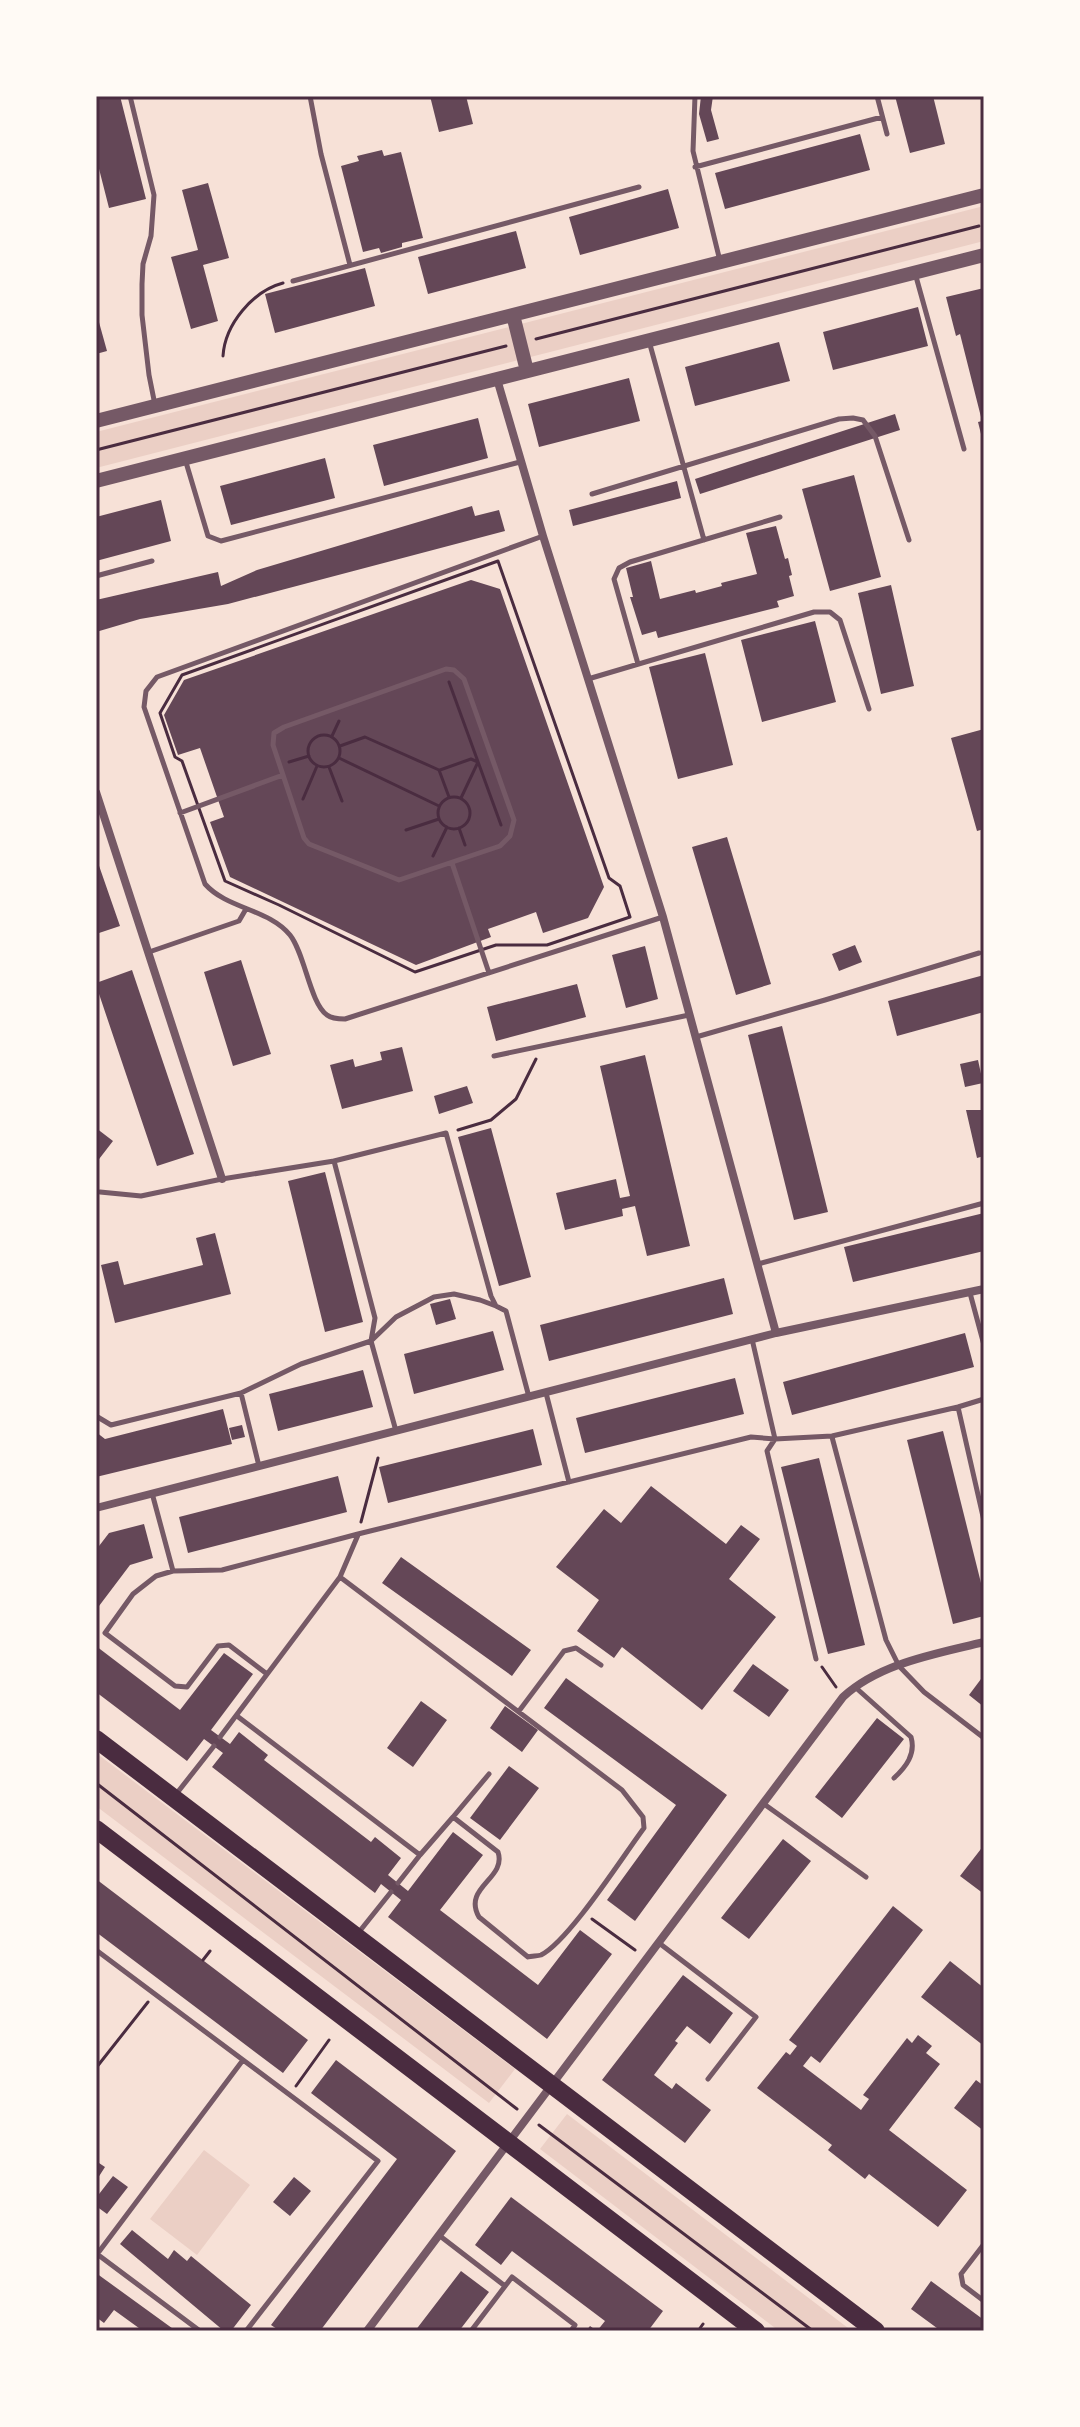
<svg xmlns="http://www.w3.org/2000/svg" width="1080" height="2427" font-family="'Work Sans',sans-serif">
	<rect width="100%" height="100%" fill="#f7e1d7"/>
	<path fill="#ebcfc5" d="M984 206V241L96 468V432Z
		M96 1753 515 2069 489 2103 96 1806Z
		M567 2114 852 2331H779L540 2149Z
		M204 2150 250 2185 197 2255 150 2219Z"/>
	<path fill="#644757" d="M96 96H120L146 199 109 208 96 157Z
		M430 96H466L473 124 439 132Z
		M701 96H713L711 110 719 139 707 142 699 114Z
		M895 96H933L945 144 910 153Z
		M860 134 870 170 725 209 715 173Z
		M382 150 384 156 401 152 423 238 402 243V247L381 253 379 248 363 252 341 166 359 161 357 156Z
		M208 183 229 258 203 265 218 321 191 329 171 257 198 250 182 190Z
		M668 189 679 228 580 255 569 217Z
		M516 231 526 268 428 294 418 257Z
		M365 268 375 306 275 333 265 294Z
		M984 288V442H983L978 422 982 421 960 334 956 336 946 297Z
		M918 307 928 346 833 370 823 332Z
		M97 315 107 351 96 354V316Z
		M779 342 790 381 695 406 685 367Z
		M629 378 640 421 539 447 528 404Z
		M895 414 900 430 700 494 695 479Z
		M478 418 488 458 384 486 373 445Z
		M325 458 335 498 231 525 220 486Z
		M854 475 881 577 830 591 802 489Z
		M677 481 681 498 573 526 569 510Z
		M161 500 171 541 96 561V517Z
		M472 506 475 516 499 510 505 531 228 604 140 619 96 632V600L218 572 221 586 257 570Z
		M776 526 785 559 788 558 792 575 789 576 794 596 777 601 779 607 658 638 656 631 642 635 630 597H633L626 568 651 561 660 599 695 590 696 593 722 586 721 583 757 574 746 533Z
		M471 580 500 589 604 887 588 918 543 933 536 912 488 929 491 937 416 965 230 877 210 822 224 817 200 748 178 755 164 715 184 680Z
		M891 585 914 686 881 694 858 593Z
		M815 621 836 702 762 722 741 640Z
		M705 653 733 765 678 779 649 667Z
		M984 729V829L977 831 951 738Z
		M727 837 771 984 736 995 692 847Z
		M96 857 120 926 96 934Z
		M855 945 862 962 839 971 832 954Z
		M645 946 658 999 626 1008 612 955Z
		M241 960 271 1054 233 1066 204 972Z
		M132 970 194 1154 157 1166 96 985V983Z
		M984 975V1012L897 1036 888 1001Z
		M577 984 586 1017 496 1041 487 1007Z
		M782 1026 828 1212 794 1220 748 1035Z
		M402 1047 413 1091 342 1109 330 1065 353 1059 355 1067 382 1060 380 1052Z
		M645 1055 690 1246 647 1256 635 1206 622 1209 623 1216 565 1230 556 1193 616 1179 620 1198 630 1196 600 1066Z
		M978 1060 983 1083 965 1087 960 1064Z
		M467 1086 473 1103 439 1114 434 1096Z
		M966 1110H984V1156L977 1158Z
		M96 1128 113 1141 96 1163Z
		M491 1128 531 1277 499 1286 458 1137Z
		M325 1172 363 1322 325 1332 288 1181Z
		M984 1213V1251L853 1282 844 1247Z
		M215 1233 231 1294 115 1323 101 1265 118 1261 124 1285 203 1265 196 1238Z
		M724 1278 733 1314 549 1361 540 1325Z
		M450 1299 456 1319 436 1325 430 1304Z
		M493 1331 504 1370 414 1394 404 1354Z
		M965 1333 974 1367 792 1415 783 1382Z
		M363 1370 373 1407 278 1431 269 1394Z
		M735 1378 744 1414 585 1453 576 1418Z
		M223 1409 232 1444 96 1477V1432L105 1439Z
		M242 1425 245 1437 232 1440 229 1428Z
		M533 1429 542 1465 388 1503 379 1467Z
		M943 1431 984 1595V1616L953 1624 907 1440Z
		M819 1458 865 1645 828 1654 781 1467Z
		M338 1476 347 1512 188 1553 179 1517Z
		M651 1486 726 1544 741 1525 760 1539 729 1579 776 1617 702 1710 622 1647 614 1658 577 1631 599 1600 556 1567 604 1509 621 1523Z
		M144 1524 153 1558 130 1565 96 1610V1550L109 1533Z
		M401 1557 531 1650 512 1676 382 1583Z
		M96 1646 180 1710 224 1653 253 1674 211 1730 230 1744 239 1732 268 1755 264 1760 371 1842 375 1837 401 1858 388 1875 408 1891 453 1832 483 1855 440 1910 538 1985 580 1930 612 1954 547 2039 388 1917 401 1900 381 1884 375 1893 212 1767 223 1753 204 1739 187 1761 96 1692Z
		M753 1664 789 1690 769 1717 733 1691Z
		M984 1675V1707L969 1695Z
		M566 1678 727 1795 635 1921 607 1900 676 1805 544 1708Z
		M421 1701 447 1720 413 1767 387 1748Z
		M505 1706 538 1730 522 1752 490 1728Z
		M877 1718 904 1739 842 1818 815 1797Z
		M509 1766 539 1788 500 1840 470 1818Z
		M783 1839 811 1861 749 1939 721 1918Z
		M984 1845V1894L960 1876Z
		M96 1879 308 2040 283 2073 96 1932Z
		M893 1906 923 1930 820 2063 811 2056 803 2066 861 2110 869 2099 863 2095 907 2038 912 2043 918 2035 932 2046 926 2053 940 2064 889 2130 967 2190 938 2227 869 2174 865 2179 828 2150 832 2145 757 2088 786 2052 790 2055 797 2046 789 2040Z
		M950 1961 984 1988V2046L921 1997Z
		M683 1975 733 2013 710 2044 687 2026 675 2041 678 2043 654 2075 672 2089 676 2083 711 2110 685 2143 602 2080Z
		M336 2060 456 2151 320 2331H280L271 2325 397 2159 311 2093Z
		M976 2080 984 2086V2131L954 2108Z
		M96 2161 105 2167 96 2181Z
		M113 2176 128 2187 107 2214 96 2206V2198Z
		M294 2177 311 2191 290 2216 273 2202Z
		M511 2197 663 2311 648 2331H586L590 2326 597 2331 605 2321 512 2251 501 2265 475 2245Z
		M132 2230 168 2259 174 2250 187 2261 191 2256 251 2305 231 2331H224L120 2244Z
		M461 2271 489 2292 459 2331H415Z
		M96 2273 176 2331H143L114 2310 104 2323 96 2317Z
		M931 2281 984 2320V2331H941L911 2309Z"/>
	<g fill="none" stroke-linecap="round" stroke-linejoin="round">
		<path stroke="#4a2c40" stroke-width="3" d="M536 339 979 226
			M223 356C225 324 253 291 283 283
			M96 450 506 346
			M498 561 609 878 620 886 630 917 547 945H496L415 972 279 905 225 881 182 761 175 757 160 713 182 675Z
			M449 682 501 825
			M308 751a16 16 0 1 1 32 0a16 16 0 1 1-32 0Z
			M332 736 339 721
			M340 746 365 737 439 770 449 797
			M339 758 439 806
			M289 762 309 756
			M329 767 342 801
			M440 770 471 759 478 762 461 798
			M438 813a16 16 0 1 1 32 0a16 16 0 1 1-32 0Z
			M303 799 317 766
			M459 828 465 845
			M406 830 439 819
			M433 856 447 827
			M458 1130 491 1120 516 1099 536 1059
			M361 1522 378 1458
			M822 1667 836 1687
			M96 1783 517 2109
			M592 1919 635 1950
			M203 1960 210 1951
			M96 2068 148 2002
			M296 2086 329 2040
			M539 2125 813 2331
			M698 2331 703 2324"/>
		<path stroke="#755966" stroke-width="5" d="M130 96 154 195 151 236 143 264 142 284V315L149 375 155 405
			M310 96 321 154 350 265
			M695 96 693 151 720 261
			M877 96 887 134
			M695 167 882 117
			M915 273 964 449
			M293 281 639 187
			M649 341 704 540
			M185 459 208 536 221 541 520 462
			M592 494 839 419 853 418 863 420 875 436 909 540
			M543 536 157 677 146 691 144 707 205 884C227 909 269 909 290 935 305 954 310 1003 327 1015 332 1019 339 1019 345 1019L663 917
			M96 576 152 561
			M638 664 614 579 619 568 630 562 780 517
			M446 669 454 670 464 679 514 820 510 836 500 846 399 880 309 844 304 838 273 745 274 733 284 727Z
			M588 679 814 612H830L840 620 869 709
			M180 813 283 775
			M452 863 489 973
			M149 952 239 921 246 909
			M696 1037 825 1000 979 953
			M494 1056 689 1015
			M334 1161 375 1318 371 1341 396 1431
			M100 1192 141 1196 222 1179 334 1161 446 1133 491 1296 496 1306 506 1311 529 1397
			M758 1264 984 1203
			M970 1293 984 1345
			M752 1339 775 1439 767 1451 816 1659
			M241 1393 301 1364 371 1341 396 1317 434 1297 454 1294 480 1300 496 1306
			M546 1393 569 1482
			M958 1407 984 1521
			M96 1416 111 1425 241 1393 259 1466
			M832 1437 886 1640 899 1666 924 1692 984 1738
			M152 1493 173 1571
			M267 1674 229 1645 218 1646 187 1687 175 1686 105 1633 133 1594 156 1576 173 1571 222 1570 358 1534 751 1437 775 1439 832 1436 958 1407 984 1399
			M855 1687 911 1737C916 1754 906 1767 894 1778
			M519 1711 564 1651 576 1648 601 1665
			M237 1716 420 1855 453 1817 498 1852C507 1879 462 1887 479 1917L528 1957C531 1956 538 1956 541 1955 569 1941 623 1856 644 1828L643 1817 622 1790 340 1577 358 1535
			M220 1737 340 1577
			M177 1793 214 1746
			M764 1804 866 1877
			M453 1817 489 1774
			M398 1883 420 1855
			M359 1932 391 1892
			M659 1943 756 2017 708 2079
			M96 1950 378 2161 246 2331
			M440 2236 505 2286
			M984 2244 961 2274 963 2285 984 2301
			M96 2252 98 2253 243 2060
			M97 2254 200 2331
			M471 2331 512 2277 575 2325 571 2331"/>
		<path stroke="#755966" stroke-width="8" d="M497 379 543 536 663 917 776 1333
			M96 792 222 1179
			M96 1508 776 1333 984 1289
			M367 2331 843 1697C880 1663 936 1654 984 1642"/>
		<path stroke="#755966" stroke-width="14" d="M513 315 527 371
			M96 421 984 195
			M96 481 984 255"/>
		<path stroke="#4a2c40" stroke-width="18" d="M96 1739 876 2331
			M96 1829 756 2331"/>
	</g>
	<rect width="1080" height="2427" fill="none" stroke="#fffaf5" stroke-width="196"/>
	<rect x="98" y="98" width="884" height="2231" fill="none" stroke="#4a2c40" stroke-width="3"/>
</svg>
